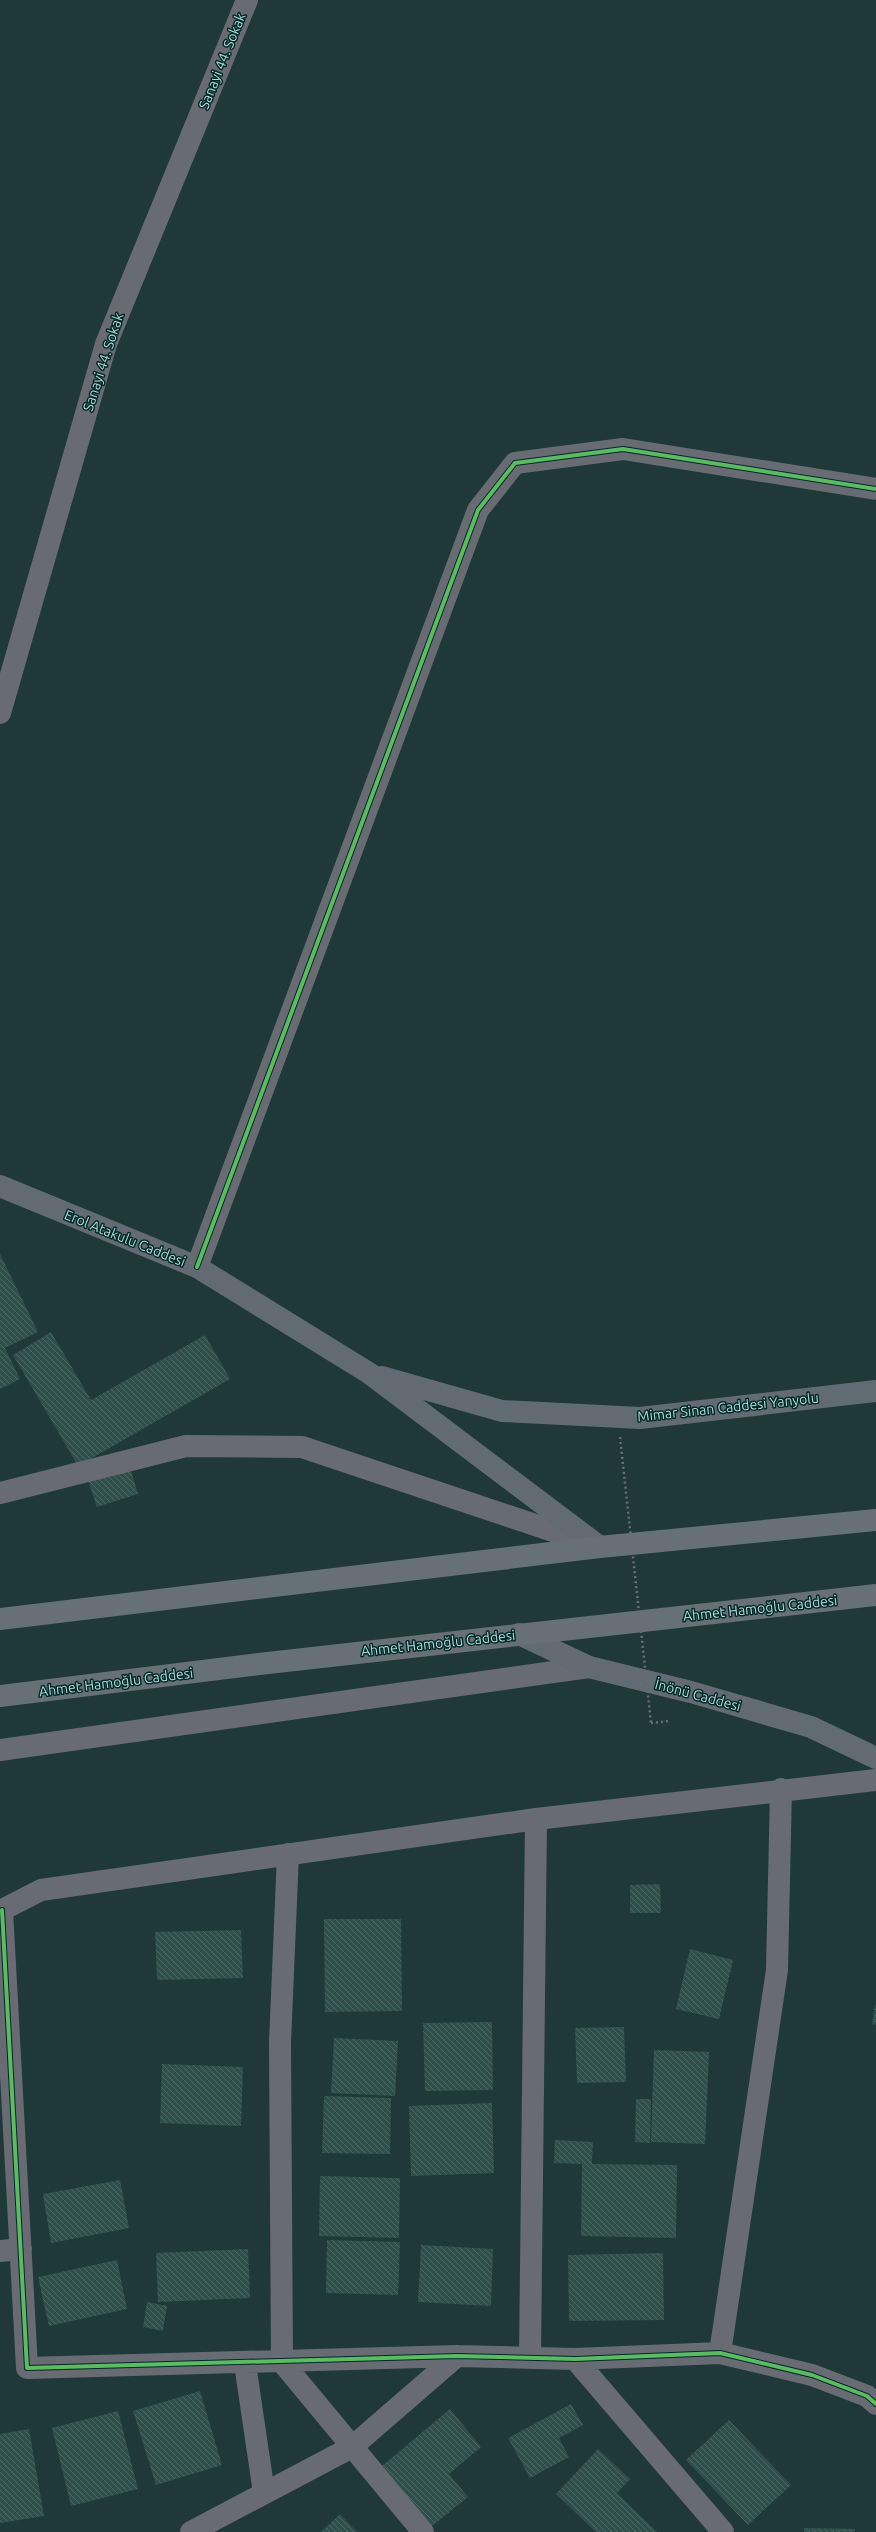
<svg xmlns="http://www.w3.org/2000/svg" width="876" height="2532" font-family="Ubuntu,sans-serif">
	<defs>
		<pattern id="building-back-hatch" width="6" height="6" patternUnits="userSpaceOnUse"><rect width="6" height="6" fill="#2f504a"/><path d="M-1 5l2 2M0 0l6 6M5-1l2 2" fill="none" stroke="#4b6963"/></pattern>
	</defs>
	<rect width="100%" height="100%" fill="#1e3937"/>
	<path fill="url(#building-back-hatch)" d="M0 1254 38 1332 5 1348 20 1379 0 1389Z
		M51 1332 91 1400 205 1335 230 1379 78 1466 13 1355Z
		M128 1461 138 1494 97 1507 86 1474Z
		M660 1884 661 1913H630V1885Z
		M324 1919H401L402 2011 325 2012Z
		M241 1930 243 1978 157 1980 155 1932Z
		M690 1949 733 1960 719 2019 676 2009Z
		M875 2005H876V2025L872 2024Z
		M492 2022 493 2090 425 2091 423 2023Z
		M624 2027 626 2082 577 2083 575 2028Z
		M334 2038 398 2041 395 2096 331 2093Z
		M654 2050 709 2052 705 2144 651 2142Z
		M162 2064 243 2067 241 2126 160 2123Z
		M324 2096 391 2098 390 2154 322 2153Z
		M636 2099H651L650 2143 635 2142Z
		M492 2103 494 2173 411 2176 409 2106Z
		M555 2140 593 2142 592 2164 677 2165 676 2238 581 2236 582 2164 554 2163Z
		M320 2176 400 2178 399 2238 319 2236Z
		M120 2180 129 2228 51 2243 43 2194Z
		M327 2240 400 2242 398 2295 326 2293Z
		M421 2245 493 2249 491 2306 418 2302Z
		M248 2249 250 2298 158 2302 156 2253Z
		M663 2253 664 2320 569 2321 568 2255Z
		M117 2260 127 2309 49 2326 38 2277Z
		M147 2302 167 2306 163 2331 143 2327Z
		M200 2391 222 2465 156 2485 133 2411Z
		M571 2404 583 2425 559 2438 569 2457 530 2478 508 2438Z
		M450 2409 481 2447 449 2474 468 2497 432 2526 382 2466Z
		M118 2411 138 2489 71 2506 52 2428Z
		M729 2420 791 2485 748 2525 686 2460Z
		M29 2429 44 2516 0 2523V2434Z
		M598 2449 630 2479 617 2493 657 2532H596L556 2494Z
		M340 2514 357 2532H321Z
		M804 2528 855 2529V2532H804Z"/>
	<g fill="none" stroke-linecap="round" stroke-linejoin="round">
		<path stroke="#696f75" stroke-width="2.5" stroke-dasharray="2 3" stroke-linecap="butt" d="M651 1723 669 1721"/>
		<path stroke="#686b72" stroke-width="22" d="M0 713 106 344 247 0
			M197 1267 478 510 515 463 623 449 876 489
			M0 1493 186 1446 302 1447 595 1545
			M0 1750 589 1667
			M288 1854 280 2043 282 2362 423 2532
			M2 1910 27 2368 457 2356 575 2359 720 2353 812 2375 867 2396 876 2404
			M0 1911 41 1890 536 1819 876 1780
			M0 2251 21 2249
			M720 2353 777 1970 781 1789
			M530 2357 536 1819
			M575 2359 723 2532
			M245 2364 264 2493
			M191 2532 352 2447 457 2356"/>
		<path stroke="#626b72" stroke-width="22" d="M0 1186 197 1267 369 1373 600 1547
			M382 1377 502 1411 640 1418 876 1391
			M519 1634 589 1667 691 1692 811 1727 876 1758"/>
		<path stroke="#667075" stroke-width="22" d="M0 1619 600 1547 876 1520
			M0 1696 259 1664 876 1595"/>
		<path stroke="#696f75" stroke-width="2.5" stroke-dasharray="2 3" stroke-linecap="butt" d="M620 1437 651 1723"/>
		<defs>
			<path id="cycleway" d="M197 1267 478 510 515 463 623 449 876 489
				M2 1910 27 2368 457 2356 575 2359 720 2353 812 2375 867 2396 876 2404"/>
		</defs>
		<use href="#cycleway" stroke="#012927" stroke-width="6"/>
		<use href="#cycleway" stroke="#5cba63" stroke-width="4"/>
	</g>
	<g text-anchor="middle" stroke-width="3" stroke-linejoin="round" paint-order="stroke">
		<g font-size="14" fill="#b2dbd8" stroke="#012927">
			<text transform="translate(222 61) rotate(-68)" y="5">Sanayi 44. Sokak</text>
			<text transform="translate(103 362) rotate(-72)" y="5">Sanayi 44. Sokak</text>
			<text transform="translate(125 1238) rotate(22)" y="5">Erol Atakulu Caddesi</text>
			<text transform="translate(728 1407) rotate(-6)" y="5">Mimar Sinan Caddesi Yanyolu</text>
			<text transform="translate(760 1608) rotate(-6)" y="5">Ahmet Hamoğlu Caddesi</text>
			<text transform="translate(438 1643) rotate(-6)" y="5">Ahmet Hamoğlu Caddesi</text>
			<text transform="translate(116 1682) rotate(-7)" y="5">Ahmet Hamoğlu Caddesi</text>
			<text transform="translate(698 1695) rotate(15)" y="5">İnönü Caddesi</text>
		</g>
	</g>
</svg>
